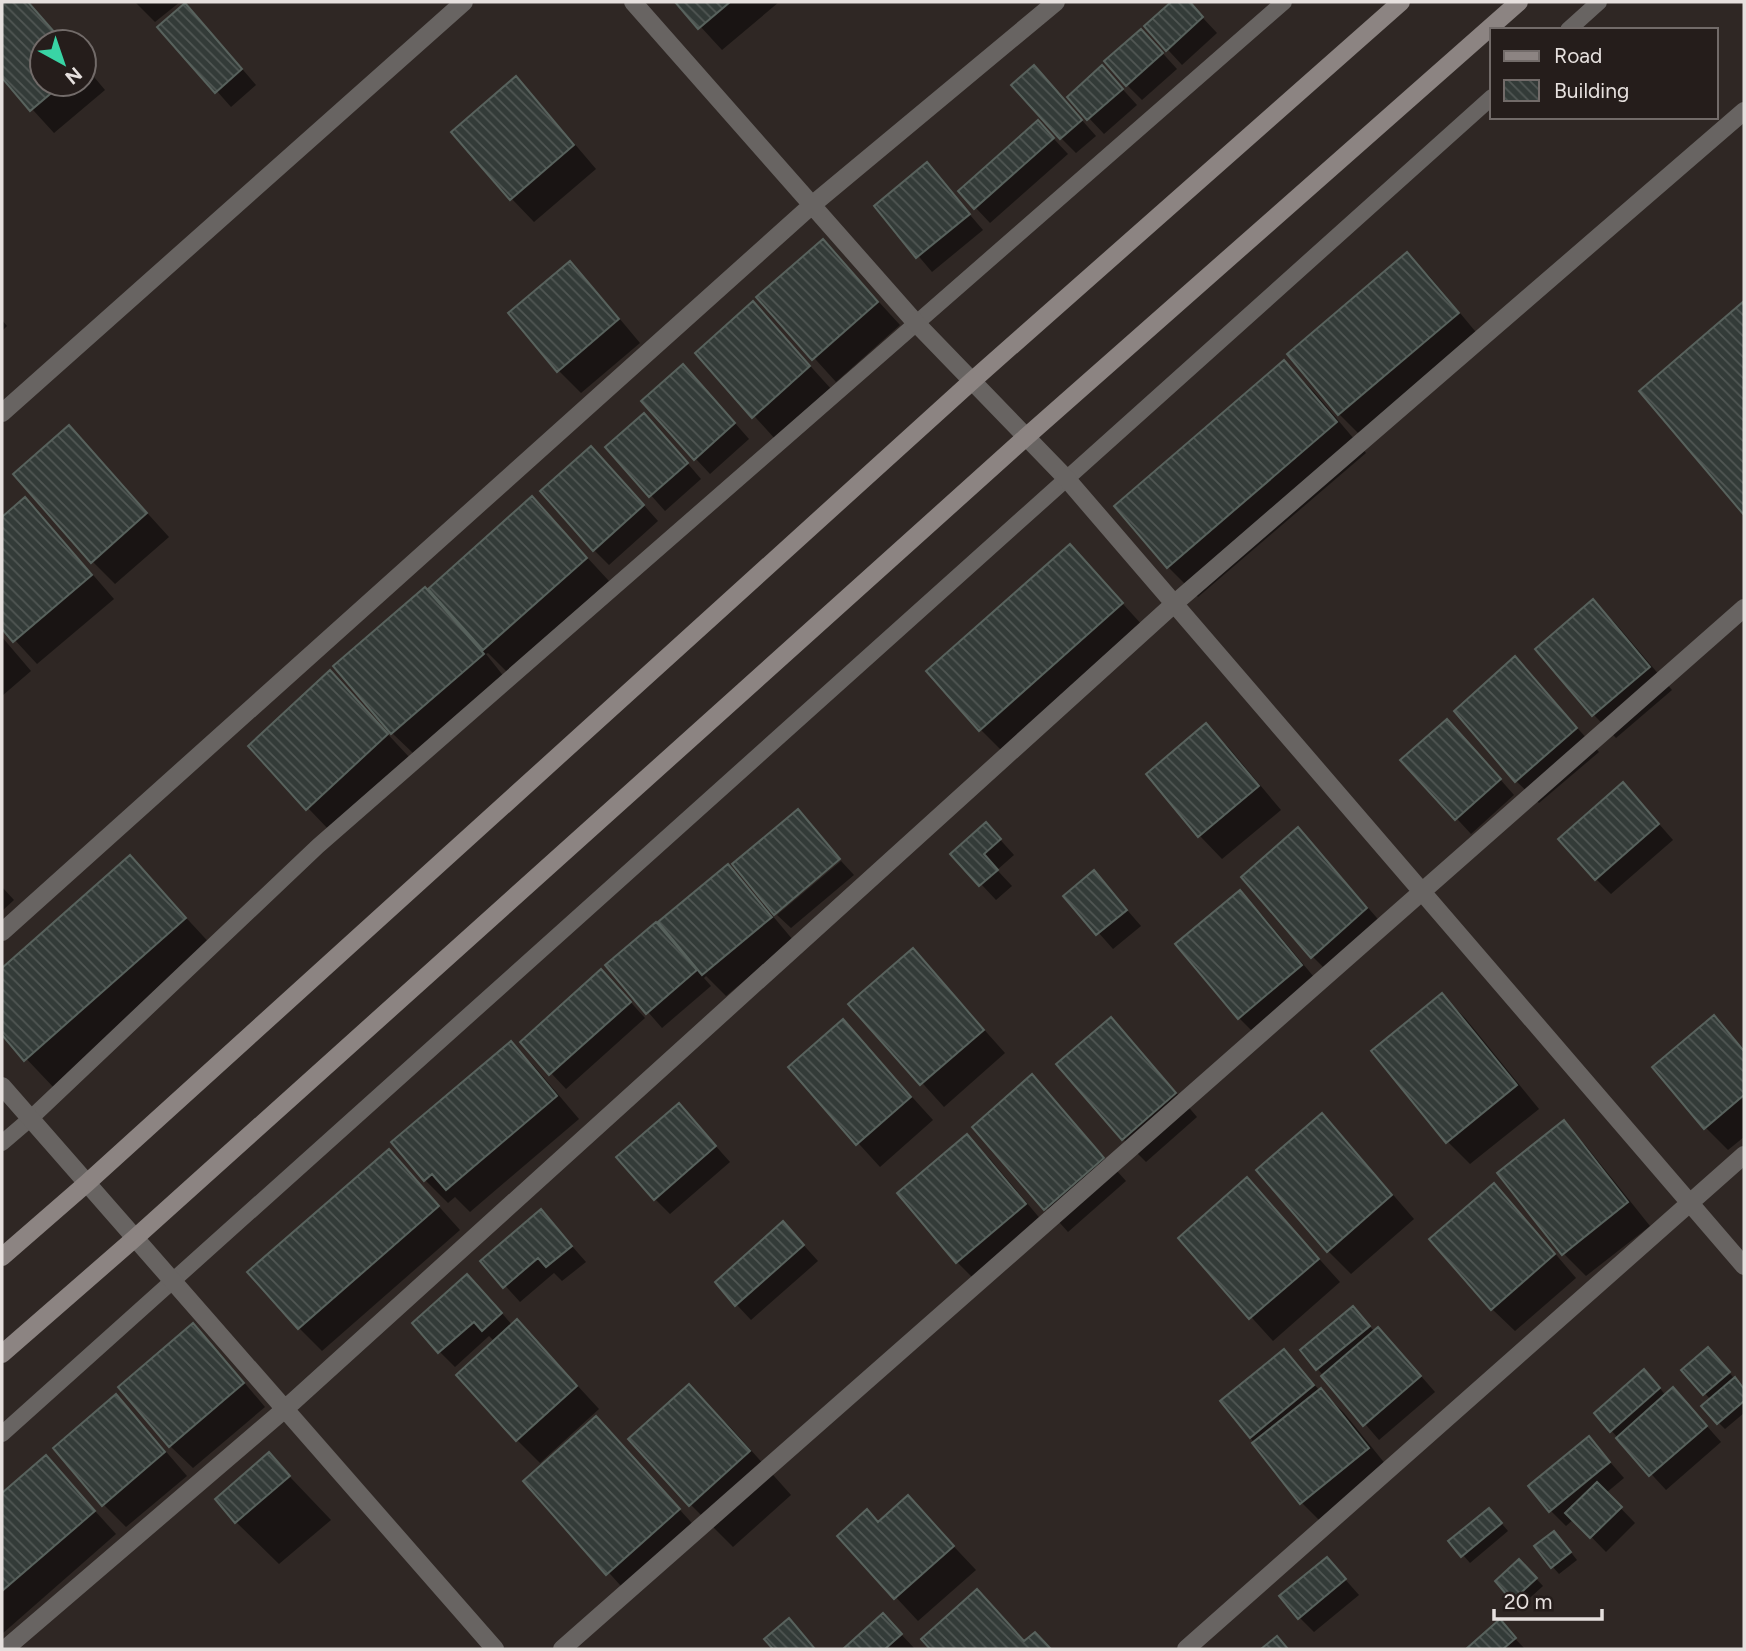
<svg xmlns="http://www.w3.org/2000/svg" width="1746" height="1651" font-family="Figtree,sans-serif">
	<defs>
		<pattern id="building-back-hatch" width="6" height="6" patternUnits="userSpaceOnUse" patternTransform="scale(1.75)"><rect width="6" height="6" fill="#333b38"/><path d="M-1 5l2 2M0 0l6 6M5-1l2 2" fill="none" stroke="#515754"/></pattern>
	</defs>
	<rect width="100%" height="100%" fill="#2f2724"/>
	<path fill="#0007" d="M2 2H28L64 42H42V84H84V65L105 90 54 133 2 76Z
		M135 2H180L155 22Z
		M678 2H779L722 50Z
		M1174 2H1188L1217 33 1182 65 1146 26Z
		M200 20 256 85 231 107 160 27Z
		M1156 46 1177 69 1142 100 1127 85Z
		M516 79 538 101 596 169 534 222 512 199 454 132Z
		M1048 82 1096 136 1076 153 1061 138Z
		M1117 83 1137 105 1104 134 1069 97Z
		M1053 138 1068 154 990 223 961 192Z
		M927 165 983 230 932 272 876 206Z
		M823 241 900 325 836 382 759 297Z
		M1407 254 1430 277 1480 337 1362 437 1339 414Z
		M570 264 593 287 640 343 581 393 558 370Z
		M1744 303V512L1641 391Z
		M2 320 7 326 2 331Z
		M775 327 832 390 776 440 697 353Z
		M1284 362 1314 392 1366 453 1198 597 1168 567Z
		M698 381 749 439 710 474 643 402Z
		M69 427 169 537 115 584 92 561Z
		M659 430 701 479 665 511 608 447Z
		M606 463 658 521 609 565 594 550Z
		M532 498 609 581 507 672 488 653 486 654 505 678 415 755 392 733 427 592Z
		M25 499 47 522 114 599 37 664 2 626V519Z
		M1070 546 1144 627 1003 752 980 729Z
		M1593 601 1616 624 1672 690 1616 738 1594 715 1537 649Z
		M2 637 31 671 2 696Z
		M1515 659 1599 752 1539 803 1516 781Z
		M352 696 410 758 330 831 308 808Z
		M1206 726 1229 748 1281 810 1222 859 1200 836 1148 774Z
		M1462 736 1514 795 1471 834 1403 760Z
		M1638 800 1673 840 1611 894 1596 879Z
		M986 824 1014 855 997 870 1012 886 996 900 953 854Z
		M1298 830 1320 852 1389 932 1335 979 1312 956Z
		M130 857 215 949 55 1089 2 1033V971Z
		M841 861 854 875 791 928 777 915Z
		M727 866 750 889 793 940 726 996 706 976 704 978 711 986 662 1028 607 965 656 924 669 937Z
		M1094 872 1141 926 1113 949 1066 896Z
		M2 887 14 900 2 911Z
		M1239 893 1262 915 1324 989 1262 1041 1239 1018Z
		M913 950 1005 1053 944 1107 851 1004Z
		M616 986 645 1018 566 1089 522 1042Z
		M1442 995 1465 1018 1539 1109 1470 1164 1448 1142 1373 1051Z
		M1714 1018 1744 1049V1137L1728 1150 1705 1127Z
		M1111 1019 1133 1042 1197 1117 1146 1162 1123 1139Z
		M843 1021 933 1120 880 1167 790 1068Z
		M511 1043 534 1066 579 1119 470 1212 455 1197 448 1203 425 1180Z
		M1032 1077 1126 1181 1068 1232 974 1127Z
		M679 1105 730 1162 670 1214 655 1199Z
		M1322 1115 1344 1138 1414 1219 1351 1274 1328 1251 1258 1170Z
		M1563 1123 1586 1146 1650 1226 1586 1276 1563 1253Z
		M967 1137 990 1159 1048 1228 980 1285 957 1262 900 1193Z
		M389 1151 460 1230 322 1351 299 1328Z
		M1247 1179 1340 1282 1273 1341 1180 1238Z
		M1494 1186 1517 1209 1576 1278 1515 1331 1492 1309Z
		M541 1211 586 1262 562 1281 554 1273 520 1302 483 1261Z
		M798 1239 818 1261 751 1320 736 1304Z
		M482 1291 513 1326 517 1322 540 1345 599 1409 540 1463 517 1440 495 1342 489 1336 455 1367 440 1352Z
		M1353 1309 1375 1332 1378 1329 1393 1344 1435 1392 1379 1440 1302 1351Z
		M193 1325 215 1348 265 1407 193 1468 170 1446Z
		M1284 1351 1320 1391 1321 1390 1344 1413 1391 1471 1324 1525 1301 1502 1222 1402Z
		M1715 1356 1744 1390V1413L1725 1429 1718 1422 1711 1400 1684 1371Z
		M689 1386 732 1429 791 1495 733 1547 691 1505 631 1439Z
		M1659 1387 1666 1396 1688 1405 1721 1442 1666 1490 1596 1414Z
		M116 1396 138 1419 187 1476 126 1527 104 1505Z
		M596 1418 701 1533 630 1596 526 1481Z
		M1589 1438 1624 1478 1606 1493 1635 1523 1606 1552 1574 1519 1566 1526 1551 1511Z
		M269 1455 331 1520 279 1564 236 1522Z
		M46 1457 116 1534 2 1634V1496Z
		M908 1498 976 1570 918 1621 839 1536 879 1524Z
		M1496 1517 1508 1531 1470 1563 1451 1541Z
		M1561 1540 1577 1560 1559 1574 1552 1566Z
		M1327 1559 1359 1595 1314 1632 1299 1617Z
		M1526 1568 1543 1586 1521 1606 1514 1599Z
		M977 1591 1025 1643 1035 1634 1050 1649H932L923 1639Z
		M883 1615 915 1649H846Z
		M1499 1622 1525 1649H1468Z"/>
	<path fill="url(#building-back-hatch)" stroke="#58625d" stroke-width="2" d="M2 2H28L63 42H42V84H62L30 111 2 78Z
		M675 2H730L698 29Z
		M1171 2H1190L1203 17 1166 51 1144 26Z
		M185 3 242 69 215 93 157 27Z
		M1141 29 1163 53 1126 86 1104 61Z
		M1034 65 1082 120 1060 139 1011 85Z
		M1102 65 1123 89 1087 120 1067 97Z
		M516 76 574 145 510 200 451 132Z
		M1038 120 1054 138 974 209 958 191Z
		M927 162 970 214 916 258 874 206Z
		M823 239 878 302 812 360 756 297Z
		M1407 252 1459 313 1338 415 1287 354Z
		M570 261 619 319 557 372 508 313Z
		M753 301 810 366 752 418 695 353Z
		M1744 301V515L1639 391Z
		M1284 360 1337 422 1167 568 1114 506Z
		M683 364 735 423 694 460 641 401Z
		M644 413 688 463 649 497 605 447Z
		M69 425 147 513 91 563 13 474Z
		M591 446 644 505 593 551 540 491Z
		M532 496 587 558 483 650 428 589Z
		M25 497 92 575 13 642 2 629V517Z
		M1070 544 1123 603 979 731 926 671Z
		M425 587 484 654 391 734 333 666Z
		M1593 599 1650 667 1592 716 1535 649Z
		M1515 656 1577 728 1515 782 1454 711Z
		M330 670 388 734 306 810 248 746Z
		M1447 719 1501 779 1455 820 1400 760Z
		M1206 723 1259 786 1198 837 1146 774Z
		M1623 782 1659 824 1595 880 1558 839Z
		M798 809 840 859 774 915 732 864Z
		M986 822 1001 839 984 854 998 870 979 886 950 854Z
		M1298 827 1367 908 1311 958 1241 877Z
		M130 855 186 918 24 1061 2 1035V968Z
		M728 864 772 917 702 975 658 922Z
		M1094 870 1127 910 1096 935 1063 896Z
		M1240 890 1302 965 1238 1019 1175 944Z
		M656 922 697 970 646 1014 605 965Z
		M913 948 984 1030 920 1085 848 1004Z
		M601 969 631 1002 549 1075 520 1042Z
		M1442 993 1517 1085 1446 1143 1371 1051Z
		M1714 1015 1744 1051V1095L1704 1129 1652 1067Z
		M1111 1017 1176 1093 1122 1140 1056 1064Z
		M843 1019 911 1097 856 1145 788 1067Z
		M511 1041 557 1096 446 1190 432 1174 424 1181 391 1142Z
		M1032 1074 1104 1158 1044 1210 972 1127Z
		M679 1103 716 1146 654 1200 616 1157Z
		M1322 1113 1392 1195 1327 1252 1256 1170Z
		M1564 1120 1628 1202 1562 1255 1497 1173Z
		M967 1134 1026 1204 956 1263 897 1193Z
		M389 1149 439 1206 298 1329 247 1272Z
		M1247 1177 1319 1259 1249 1319 1178 1238Z
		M1494 1183 1555 1254 1491 1310 1429 1239Z
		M541 1209 572 1246 546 1267 538 1258 503 1288 480 1261Z
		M783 1221 804 1245 735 1306 715 1282Z
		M467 1274 502 1313 482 1331 474 1322 438 1353 412 1323Z
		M1353 1306 1370 1326 1316 1370 1300 1350Z
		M517 1319 577 1386 516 1441 456 1375Z
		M193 1323 244 1383 169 1447 118 1387Z
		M1378 1327 1421 1376 1363 1426 1321 1376Z
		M1708 1347 1730 1372 1703 1395 1681 1370Z
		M1284 1349 1314 1385 1250 1438 1220 1401Z
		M1644 1369 1660 1388 1610 1432 1594 1413Z
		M1735 1377 1744 1389V1401L1717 1424 1701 1406Z
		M689 1384 750 1451 689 1506 628 1439Z
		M1673 1387 1707 1426 1649 1476 1616 1438Z
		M1321 1388 1369 1448 1300 1504 1252 1443Z
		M116 1394 165 1452 102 1506 53 1448Z
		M596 1416 680 1509 606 1575 523 1481Z
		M1589 1436 1610 1462 1549 1512 1528 1486Z
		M269 1452 290 1476 235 1523 215 1499Z
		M46 1455 95 1511 2 1591V1493Z
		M1597 1482 1622 1507 1590 1538 1565 1513Z
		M908 1495 954 1546 894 1599 837 1536 867 1509 878 1522Z
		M1489 1508 1502 1523 1461 1557 1448 1541Z
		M1554 1531 1571 1552 1551 1568 1534 1546Z
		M1327 1557 1346 1579 1298 1619 1279 1596Z
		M1519 1559 1537 1578 1512 1601 1495 1581Z
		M977 1589 1024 1641 1035 1632 1051 1649H930L921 1639Z
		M883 1613 902 1634 885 1649H843Z
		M789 1618 815 1649H773L764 1639Z
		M1500 1619 1516 1638 1503 1649H1466Z
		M1277 1636 1288 1649H1261Z"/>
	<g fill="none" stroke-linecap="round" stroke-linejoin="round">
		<path stroke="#686462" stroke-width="16" d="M1568 30 1599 2
			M2 1143 30 1119 318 846 1284 2
			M2 1434 1492 97"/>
		<path stroke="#686462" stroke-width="18" d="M633 2 916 323 1066 478 1744 1266
			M2 413 464 2
			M2 932 812 205 1056 2
			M2 1086 495 1649
			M5 1649 285 1409 1175 603 1744 111
			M562 1649 1744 608
			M1186 1649 1744 1155"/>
		<path stroke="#8c8482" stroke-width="18" d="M2 1257 87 1183 972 381 1401 2
			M2 1354 135 1238 1026 437 1519 2"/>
	</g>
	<rect width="1746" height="1651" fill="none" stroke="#e6e0de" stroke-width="7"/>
	<rect x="1490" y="28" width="228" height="91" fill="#251d1b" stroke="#726b69" stroke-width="2"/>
	<rect x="1504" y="51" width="35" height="10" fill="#8c8482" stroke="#726b69" stroke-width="2"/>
	<text x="1554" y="63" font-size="21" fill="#e6e0de">Road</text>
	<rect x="1504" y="80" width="35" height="21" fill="url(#building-back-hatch)" stroke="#726b69" stroke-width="2"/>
	<text x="1554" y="98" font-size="21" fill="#e6e0de">Building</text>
	<g transform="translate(63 63) rotate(140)"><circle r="33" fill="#251d1b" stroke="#726b69" stroke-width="2"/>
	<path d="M0-5L12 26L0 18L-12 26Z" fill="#39d4a5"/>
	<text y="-10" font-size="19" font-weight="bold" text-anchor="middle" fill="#e6e0de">N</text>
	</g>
	<path d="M1494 1609v10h108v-10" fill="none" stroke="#e6e0de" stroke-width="3.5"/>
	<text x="1504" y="1609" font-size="21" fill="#e6e0de" stroke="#251d1b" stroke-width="5" paint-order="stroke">20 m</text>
</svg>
